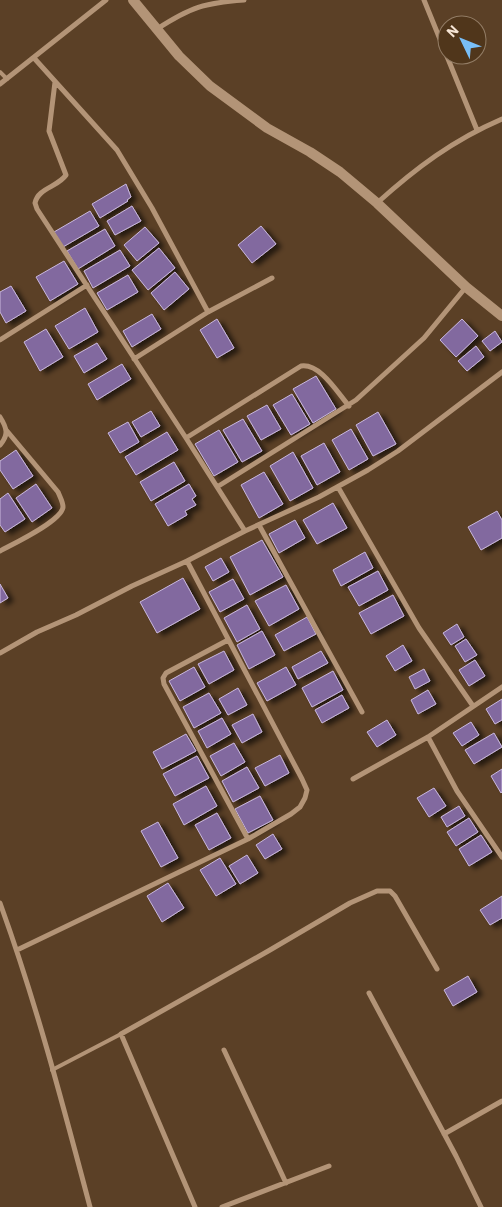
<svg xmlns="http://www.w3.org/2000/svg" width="502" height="1207" font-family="'IBM Plex Sans',sans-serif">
	<defs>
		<filter id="shadow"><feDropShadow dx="5.5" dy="3" stdDeviation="2.5" flood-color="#0009"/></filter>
	</defs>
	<rect width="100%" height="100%" fill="#5b4026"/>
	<path fill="#82699f" stroke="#c9b8de" filter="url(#shadow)" d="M126 184 131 197 127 200 128 201 100 218 92 204Z
		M132 206 141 221 115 235 107 221Z
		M90 211 99 226 63 247 54 232Z
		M261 226 276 244 252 263 238 245Z
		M145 227 159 243 137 261 124 245Z
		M105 229 115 246 78 269 67 251Z
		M159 248 175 268 148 290 132 270Z
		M120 250 130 266 93 288 84 271Z
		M64 261 78 284 50 301 36 277Z
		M175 272 189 289 164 310 151 293Z
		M128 275 138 292 107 310 97 293Z
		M11 286 26 311 6 323 0 312V292Z
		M85 308 98 332 69 349 55 326Z
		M152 314 161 329 132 347 123 331Z
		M217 319 234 348 217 358 200 330Z
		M462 319 478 336 456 357 440 340Z
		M46 329 63 357 40 371 24 342Z
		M495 331 502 342 490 351 482 341Z
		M97 343 107 359 84 373 74 356Z
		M476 346 484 357 467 371 458 361Z
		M122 364 131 379 97 400 88 384Z
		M316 376 336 409 313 423 293 389Z
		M292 394 310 424 291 435 273 405Z
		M267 405 281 429 261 440 247 416Z
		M151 411 160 426 141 437 132 422Z
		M378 412 396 444 373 456 356 425Z
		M243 419 262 451 242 462 223 430Z
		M128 422 139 442 120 453 108 433Z
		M351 429 368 459 349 470 332 440Z
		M219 430 238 462 214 476 195 444Z
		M167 432 178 450 136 475 125 457Z
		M324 443 340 472 317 485 301 456Z
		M16 450 33 476 13 489 0 470V461Z
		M293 452 313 488 290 501 270 466Z
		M174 462 185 481 151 501 140 482Z
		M264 472 283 504 259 518 241 485Z
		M36 484 52 508 32 522 16 498Z
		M189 484 196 496 192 499 196 505 185 511 187 515 168 526 155 504Z
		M8 493 25 519 5 532 0 525V499Z
		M333 503 347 528 317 544 303 520Z
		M497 511 502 520V538L481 550 468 527Z
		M295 520 305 538 279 553 269 534Z
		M262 540 283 577 250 595 230 557Z
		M365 552 373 568 341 586 333 570Z
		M221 558 229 572 213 581 205 567Z
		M378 571 388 590 359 606 348 587Z
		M183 578 200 609 157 633 140 602Z
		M233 579 244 599 220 612 209 592Z
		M0 584 8 598 0 603Z
		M286 585 299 609 269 626 255 601Z
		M393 595 404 616 371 634 359 613Z
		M247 605 260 629 237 642 224 618Z
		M307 617 316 634 284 651 275 635Z
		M457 624 464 637 451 645 443 633Z
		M262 631 275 655 249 669 237 645Z
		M466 639 477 655 465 662 455 646Z
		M403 645 412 661 395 671 386 656Z
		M224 651 234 670 209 684 198 664Z
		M321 651 328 663 298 679 292 667Z
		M475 660 485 676 469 686 459 670Z
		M194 667 205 687 180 701 169 681Z
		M286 667 296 685 267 701 257 683Z
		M424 669 430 681 415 689 409 677Z
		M333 671 343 690 312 707 302 688Z
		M238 688 247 705 228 715 219 699Z
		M428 690 436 704 418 714 411 700Z
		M209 693 221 713 194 728 183 707Z
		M342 695 349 708 322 723 315 710Z
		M502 699V720L495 724 486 709Z
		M253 714 262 732 242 743 232 725Z
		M222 718 231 734 207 748 198 731Z
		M387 720 396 735 377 747 367 732Z
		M471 722 479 735 462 746 453 733Z
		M494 733 502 747 474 764 465 750Z
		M186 734 196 751 162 769 153 752Z
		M234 743 245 762 221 776 210 756Z
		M280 755 289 773 265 786 255 768Z
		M197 756 209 778 175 796 163 774Z
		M247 767 259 788 233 802 222 781Z
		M502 769V792L501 793 491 776Z
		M206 786 217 806 184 825 173 804Z
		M434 788 446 806 429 817 417 798Z
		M260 796 273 820 248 833 235 809Z
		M459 806 465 816 447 827 441 817Z
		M217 813 231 838 209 850 195 825Z
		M469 818 478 832 456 846 447 832Z
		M158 822 178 858 161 867 141 831Z
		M273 834 282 849 265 859 256 845Z
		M481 835 492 852 469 866 459 849Z
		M247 855 258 873 240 884 229 866Z
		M220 858 236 884 216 896 200 870Z
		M168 883 184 908 162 922 147 896Z
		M502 896V918L490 925 480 910Z
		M468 976 477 992 453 1006 444 990Z"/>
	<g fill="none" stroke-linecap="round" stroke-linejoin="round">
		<path stroke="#b39477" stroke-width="4" d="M0 72 7 79
			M52 1070 121 1034"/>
		<path stroke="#b39477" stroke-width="5" d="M424 0 477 130
			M157 29C191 7 204 3 244 0
			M34 58 117 150 152 208 208 312
			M55 82 49 131 66 175C58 187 38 188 35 203L37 209 186 438 245 531
			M0 84 106 0
			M377 203C416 168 453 140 502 119
			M0 340 87 285
			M134 359 208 312 272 278
			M0 417C7 428 9 435 0 445
			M186 438 301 366C320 363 337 392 349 406
			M217 487 356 400 424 338 466 287
			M338 487 419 628 473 706
			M259 525 362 712
			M0 551C13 544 62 521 63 507 63 502 60 497 58 492L7 431
			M228 640 166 673 163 678 164 684 248 839
			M0 653 37 632 76 615 132 586 187 561 245 531 319 497 368 470 398 451 502 372
			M428 737 457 791 502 857
			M353 779 428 737 502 687
			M0 903C36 1002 63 1105 90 1207
			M17 950 248 839 291 814 300 807 305 798 307 790 302 779 187 561
			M369 993 456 1156 481 1207
			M224 1050 286 1183
			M444 1134 502 1101
			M195 1207 121 1034 270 950 350 903 377 891H390L395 896 437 969
			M222 1207 329 1166"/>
		<path stroke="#b39477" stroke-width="10" d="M133 0 179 56 210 86 267 128 310 152 340 172 377 203 466 287 502 316"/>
	</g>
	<g transform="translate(462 40) rotate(313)"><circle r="24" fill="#50361b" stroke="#927c65"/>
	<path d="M0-4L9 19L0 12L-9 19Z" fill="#79bff8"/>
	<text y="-8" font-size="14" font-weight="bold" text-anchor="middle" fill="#f6e5d5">N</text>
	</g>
</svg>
